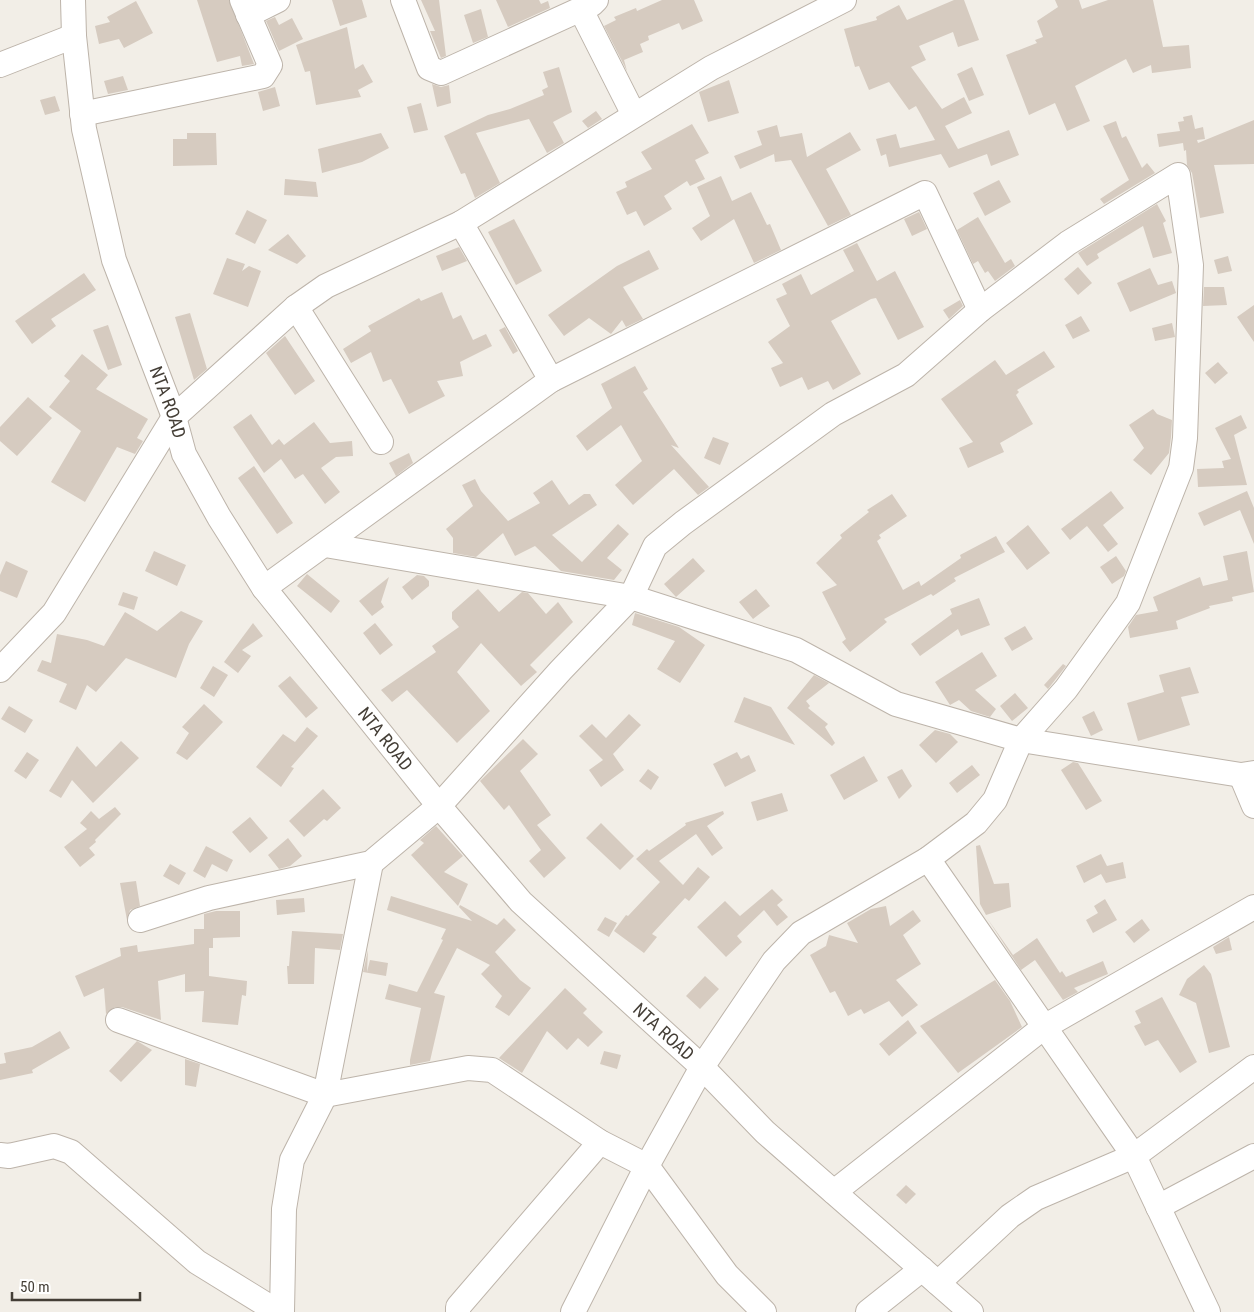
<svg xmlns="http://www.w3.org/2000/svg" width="1254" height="1312" font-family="'Roboto Condensed',sans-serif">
	<rect width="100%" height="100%" fill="#f2eee7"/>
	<path fill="#d6cbc0" d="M197 0H229L254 64 242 66 240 56 217 62Z
		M332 0H362L367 17 340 26Z
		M421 0H439L446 56 441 58 430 31H435Z
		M496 0H539L541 4 548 1 550 8 508 27Z
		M662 0H694L703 21 682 30 679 23 648 36 649 40 640 44 643 52 624 60 627 71 604 26 616 20 614 17 636 8 637 11Z
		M954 0H964L979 40 958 47 953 32 919 46 926 60 911 67 942 109 964 97 972 113 945 126 958 149 1009 130 1019 155 991 166 987 154 949 168 941 154 889 167 886 154 881 156 876 139 896 134 900 148 935 140 916 106 909 110 889 82 869 90 859 66 855 67 844 29 877 20 876 17 899 5 907 20Z
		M1055 0H1079L1082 9 1108 0H1153L1163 47 1189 45 1191 68 1152 73 1151 65 1133 73 1126 59 1075 86 1090 121 1067 131 1055 103 1029 115 1006 55 1037 43 1035 40 1043 37 1037 21 1058 7Z
		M136 1 153 33 124 48 119 39 99 44 95 26 110 22 107 17Z
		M481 9 488 37 473 43 464 15Z
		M275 17 279 25 292 18 303 39 279 51 266 21Z
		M347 27 355 69 363 64 373 82 358 90 361 97 316 105 310 71 305 72 296 45Z
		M559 67 572 112 553 122 564 143 547 153 529 119 476 133 500 183 475 198 465 173 461 174 444 136 488 115 510 109 544 95 542 90 548 87 543 72Z
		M972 67 984 95 969 101 957 74Z
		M123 76 128 90 108 94 104 81Z
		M729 80 739 113 708 122 699 92Z
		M432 84 441 87 449 85 451 103 437 107Z
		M275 87 280 106 263 111 258 92Z
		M55 96 60 111 45 115 40 100Z
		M421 103 428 130 414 133 407 107Z
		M596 111 602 119 588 128 582 121Z
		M1192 115 1195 129 1203 127 1205 139 1197 140 1198 143 1254 120V164L1214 165 1224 213 1200 218 1192 173 1187 165 1186 150 1184 151 1183 143 1159 147 1157 134 1180 131 1178 122 1184 121 1183 117Z
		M1116 121 1122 138 1126 136 1142 168 1147 163 1155 173 1104 204 1100 199 1129 180 1103 126Z
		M692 124 709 153 695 160 705 179 690 186 687 181 664 196 672 209 644 226 636 211 627 215 616 192 627 187 625 182 652 169 641 152Z
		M777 125 780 137 802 133 807 157 850 132 861 150 826 169 851 215 828 226 791 160 775 162 774 154 740 169 734 156 762 145 757 131Z
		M187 133H216L217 165 173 166V139H187Z
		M381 133 389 148 362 162 322 173 318 149Z
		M721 176 732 201 751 192 767 225 770 224 781 250 754 263 734 219 701 241 692 228 710 216 697 187Z
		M285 179 316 182 318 197 284 195Z
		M999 180 1011 202 985 216 973 193Z
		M1157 204 1166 221 1163 223 1172 253 1153 258 1143 226 1097 254 1099 258 1087 266 1078 253Z
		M247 210 267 220 255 244 235 234Z
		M919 212 927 229 912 236 904 219Z
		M978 217 1005 263 1011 259 1015 266 995 281 988 271 985 273 978 261 973 264 957 230Z
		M514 219 542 271 516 285 488 232Z
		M288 234 306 256 297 264 268 250Z
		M857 243 877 281 895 271 924 327 898 340 876 298 871 299 831 321 861 374 833 390 828 381 808 390 802 377 780 387 771 368 783 363 768 342 790 326 776 299 787 294 782 284 801 274 811 295 854 271 843 250Z
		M459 247 467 261 442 271 436 256Z
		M649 250 659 269 623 287 643 319 626 327 622 320 611 334 589 318 564 336 548 315 617 266Z
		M1228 256 1232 271 1218 274 1214 260Z
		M227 258 245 264 242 271 249 266 261 271 248 307 213 294Z
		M1078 267 1092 283 1078 295 1064 279Z
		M1150 268 1158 285 1172 281 1176 293 1130 312 1117 283Z
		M84 273 96 290 51 319 56 326 32 344 15 321Z
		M1204 287H1224L1227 305 1203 306Z
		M442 292 453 319 461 315 473 340 486 334 492 346 460 362 463 376 437 381 445 396 409 414 391 379 383 382 371 352 351 363 343 349 371 331 368 326 419 298 421 301Z
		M960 300 963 306 949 319 943 310Z
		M1254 305V342L1237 317Z
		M190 313 207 369 194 380 175 317Z
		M1081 316 1090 331 1073 339 1065 325Z
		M1172 323 1175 337 1155 341 1152 328Z
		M108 325 122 365 108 370 93 330Z
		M505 327 518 351 513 354 499 330Z
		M285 336 315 381 295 395 266 353Z
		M1044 351 1055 367 1017 390 1019 392 1016 395 1033 424 1000 443 1004 452 968 468 959 448 973 442 941 399 995 360 1006 375Z
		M82 354 108 375 96 389 148 419 137 438 143 441 135 454 117 447 85 502 51 482 81 431 49 407 70 381 64 376Z
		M1218 362 1228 373 1215 384 1205 373Z
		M635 366 648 389 643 392 679 448 671 445 709 487 698 495 674 469 633 505 615 485 642 461 621 425 587 451 576 436 612 408 601 384Z
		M28 397 52 418 17 456 0 441V427Z
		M1153 409 1157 414 1172 420 1171 437 1169 453 1151 475 1133 460 1144 448 1129 425Z
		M251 414 272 445 279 439 284 445 314 422 330 443 352 441 353 456 336 457 321 468 340 492 325 504 303 474 295 479 281 459 264 473 233 427Z
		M1241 415 1247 428 1234 435 1247 485 1198 487 1197 469 1224 468 1222 461 1231 459 1215 428Z
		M713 437 729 443 720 465 704 458Z
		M409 453 413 463 396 476 389 463Z
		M254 466 293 523 277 534 238 478Z
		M475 479 481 491 508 521 540 503 533 493 552 480 569 505 584 494H590L597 505 552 535 582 562 618 524 629 534 607 558 622 570 614 580 561 571 535 546 515 556 503 533 476 557 453 553V538L446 529 473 506 462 485Z
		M1111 491 1124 508 1103 525 1118 544 1108 552 1087 526 1070 540 1061 529Z
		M1247 491 1254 508V544L1240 510 1204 526 1198 513Z
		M892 494 907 516 879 535 881 538 877 541 903 590 919 581 921 586 961 558 960 555 996 536 1005 552 954 578 956 581 933 596 931 594 884 619 887 622 850 652 842 642 846 639 822 592 837 585 816 563 842 538 840 535 869 512 867 510Z
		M1028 525 1050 553 1027 570 1006 543Z
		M154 551 186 565 177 586 145 571Z
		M1247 551 1254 592 1232 597 1233 601 1209 606 1210 608 1176 621 1178 629 1130 638 1128 627 1136 615 1158 611 1153 597 1200 577 1203 586 1228 580 1223 556Z
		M1116 556 1126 571 1124 576 1112 584 1100 567Z
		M693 558 705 571 676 597 664 584Z
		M6 561 28 571 17 598 0 591V575Z
		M307 574 340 601 331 613 297 586Z
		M417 575 424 576 429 581V586L412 600 402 587Z
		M389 577 381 602 384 607 372 616 359 601Z
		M478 589 499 612 522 592 528 593 546 614 558 602 573 622 530 665 537 672 521 686 481 643 457 672 490 711 457 743 407 690 392 702 381 690 436 652 432 646 459 627 452 619V612Z
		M756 589 770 606 753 619 739 602Z
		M123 592 138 597 134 610 118 605Z
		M979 598 990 625 961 636 958 629 920 656 911 644 952 614 950 609Z
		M181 611 203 621 189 644 176 678 126 658 96 692 87 685 76 710 59 702 67 684 37 671 42 660 51 663 57 634 87 640 104 646 125 612 157 631Z
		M635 613 679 627 705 645 680 683 657 669 675 641 632 625Z
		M253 623 263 636 242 650 251 656 238 673 224 662Z
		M375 623 393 645 380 655 363 633Z
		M1025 626 1033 639 1012 651 1004 638Z
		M982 652 997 676 975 690 996 709 990 717 971 711 959 700 950 705 935 682Z
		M1063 664 1066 666 1048 689 1044 685Z
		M213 666 228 675 214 697 200 688Z
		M1190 667 1199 693 1181 697 1190 725 1138 741 1127 703 1164 692 1159 675Z
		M814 675 829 683 806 701 810 706 808 708 828 724 825 727 835 743 832 746 787 708Z
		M290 676 318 708 306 718 278 686Z
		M1015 693 1028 708 1012 721 1000 706Z
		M744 697 771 707 795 745 734 722Z
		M204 704 223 722 187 760 176 753 189 733 182 727Z
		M9 706 33 720 25 733 1 719Z
		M1094 711 1103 730 1091 736 1082 717Z
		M629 714 641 725 613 754 624 770 601 787 589 770 603 760 579 736 592 724 606 738Z
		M307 727 318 736 291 767 294 768 281 787 256 767 283 734 295 742Z
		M935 730 950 734 958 742 936 763 919 745Z
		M523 739 538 754 520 771 551 815 537 825 566 858 544 878 529 861 541 850 509 805 504 810 480 781Z
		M121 741 139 758 93 803 72 780 61 798 49 791 77 746 96 767Z
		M27 752 39 760 26 779 14 771Z
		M737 752 741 759 749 755 756 771 725 787 713 764Z
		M864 756 878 781 844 800 830 775Z
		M1073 762 1078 763 1102 801 1086 810 1061 770Z
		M972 765 980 775 957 793 949 783Z
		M648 769 659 777 651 790 639 781Z
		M902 769 912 786 899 799 887 777Z
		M323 789 341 808 327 821 324 819 304 837 289 821Z
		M782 793 788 811 757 821 751 802Z
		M115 807 121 814 95 840 96 842 89 848 95 855 80 867 64 847 87 829 80 823 91 811 99 819Z
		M723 811 724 814 707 826 723 848 712 856 696 834 659 861 683 885 698 867 710 877 689 901 685 898 652 934 657 937 644 953 614 931 626 915 628 916 660 882 636 859 647 849 649 851 686 825 685 823Z
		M250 817 268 838 250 853 232 832Z
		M601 823 634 856 620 870 586 838Z
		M436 826 463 856 444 872 468 884 458 906 411 855 424 843 420 840Z
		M288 838 302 856 290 866 279 869 268 855Z
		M980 845 994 884 1009 883 1011 907 986 915 980 904 976 846Z
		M206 846 233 860 227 872 212 864 205 878 193 871Z
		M1101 854 1107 866 1123 862 1126 878 1106 883 1101 874 1084 883 1076 866Z
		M170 864 186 873 179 885 163 876Z
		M136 881 140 906 130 910 127 920 120 883Z
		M772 889 783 900 777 905 788 917 777 926 764 910 737 936 742 942 726 957 697 927 725 901 740 916Z
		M391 896 472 921 459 907 460 905 497 925 504 918 516 930 495 952 520 980 531 988 509 1016 495 1007 502 996 481 974 490 965 457 948 434 993 445 996 430 1061 410 1065V1060L421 1008 385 999 389 984 417 992 443 940 441 939 446 929 387 910Z
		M304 898 305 912 277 915 276 900Z
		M1105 899 1117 920 1093 933 1086 920 1098 913 1094 906Z
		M886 906 890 926 913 910 921 921 903 935 921 964 896 980 918 1005 902 1017 889 1001 864 1014 861 1009 848 1016 835 991 830 993 810 955 826 946 829 935 858 943 847 923 871 909Z
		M216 911H240V937L213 938V948H209V976L247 981 246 996 242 995 238 1025 202 1022 204 991 185 992V974L158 981 161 1020 122 1007H115L106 1014 104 988 84 997 75 976 121 956 120 948 137 945 138 952 194 944V929H204V914Z
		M605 917 617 923 609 937 597 930Z
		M987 918 1013 955 1037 938 1060 973 1062 971 1066 977 1103 961 1108 974 1074 988 1078 992 1063 1000 1035 960 1021 970Z
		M1142 919 1150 930 1134 943 1125 932Z
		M292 931 343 934 340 950 315 948 314 984H288L287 966H289Z
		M1229 937 1232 950 1216 954 1213 947Z
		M368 950 367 972 370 960 388 963 386 976 363 972Z
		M1204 965 1211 974 1230 1047 1209 1053 1196 1003 1179 995 1187 979Z
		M705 976 719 989 700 1009 686 996Z
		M995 980 1010 1001 1022 1027 958 1073 920 1026Z
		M565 988 587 1009 583 1013 603 1032 588 1047 578 1038 567 1050 547 1031 522 1073 499 1058Z
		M1162 997 1197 1062 1180 1073 1158 1040 1145 1046 1134 1026 1141 1023 1135 1011Z
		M908 1020 917 1033 889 1056 879 1044Z
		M60 1031 70 1048 32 1070 33 1073 0 1080V1064L6 1063 4 1053 32 1047Z
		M137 1041 152 1050 121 1082 109 1071Z
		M604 1051 621 1055 617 1069 600 1064Z
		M185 1059 200 1064 196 1087 185 1085Z
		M906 1185 916 1194 906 1204 896 1195Z"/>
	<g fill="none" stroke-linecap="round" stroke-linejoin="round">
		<defs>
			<g id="minor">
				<path id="s1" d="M73 0 74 36 84 129 114 260 174 417 184 454 219 517 264 588 439 806 521 902 702 1067 765 1132 971 1312"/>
				<path d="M403 0 429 68 441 73 592 4 596 0"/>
				<path d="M581 10 634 115"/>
				<path d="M248 15 278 0"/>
				<path d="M0 65 74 36"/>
				<path d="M82 114 263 76 270 65 242 0"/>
				<path d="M461 223 551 380"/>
				<path d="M296 307 381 442"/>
				<path d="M325 545 631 597 796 650 896 704 1021 740 1241 775 1254 773"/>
				<path d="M264 588 551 380 925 193 980 310"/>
				<path d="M0 670 54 613 174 417 296 307 326 286 461 223 711 68 844 0"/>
				<path d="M1241 775 1254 806"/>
				<path d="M928 859 1134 1156 1208 1312"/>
				<path d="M140 920 209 898 371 863 439 806 561 670 631 597 655 546 683 523 833 414 906 375 980 310 1068 243 1178 175 1191 265 1185 438 1181 468 1128 603 1066 689 1021 740 995 800 976 823 928 859 801 933 774 961 702 1067 647 1166 573 1312"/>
				<path d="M118 1020 325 1095 468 1068 492 1070 600 1142 647 1166 727 1275 764 1312"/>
				<path d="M0 1155 9 1156 54 1146 71 1152 197 1262 278 1312"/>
				<path d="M834 1192 1044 1027 1254 907"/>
				<path d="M1158 1207 1254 1156"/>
				<path d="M938 1283 1010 1216 1036 1198 1134 1156 1254 1067"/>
				<path d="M282 1312 284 1209 292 1160 325 1095 371 863"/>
				<path d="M458 1312V1307L600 1142"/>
				<path d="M868 1312 922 1269"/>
			</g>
		</defs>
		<use href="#minor" stroke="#bdb4aa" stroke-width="26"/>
		<use href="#minor" stroke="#fff" stroke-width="24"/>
	</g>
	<g text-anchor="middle" stroke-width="4" stroke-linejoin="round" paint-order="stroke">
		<g font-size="18" fill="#443e36" stroke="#fff">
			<text dy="6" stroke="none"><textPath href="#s1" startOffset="416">NTA ROAD</textPath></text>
			<text dy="6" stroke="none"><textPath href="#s1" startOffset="820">NTA ROAD</textPath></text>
			<text dy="6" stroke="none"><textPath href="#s1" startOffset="1225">NTA ROAD</textPath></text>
		</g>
	</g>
	<path d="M12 1292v8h128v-8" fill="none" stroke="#443e36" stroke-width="2.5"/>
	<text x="20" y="1292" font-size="15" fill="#443e36" stroke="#ffffff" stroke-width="4" paint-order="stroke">50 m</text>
</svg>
